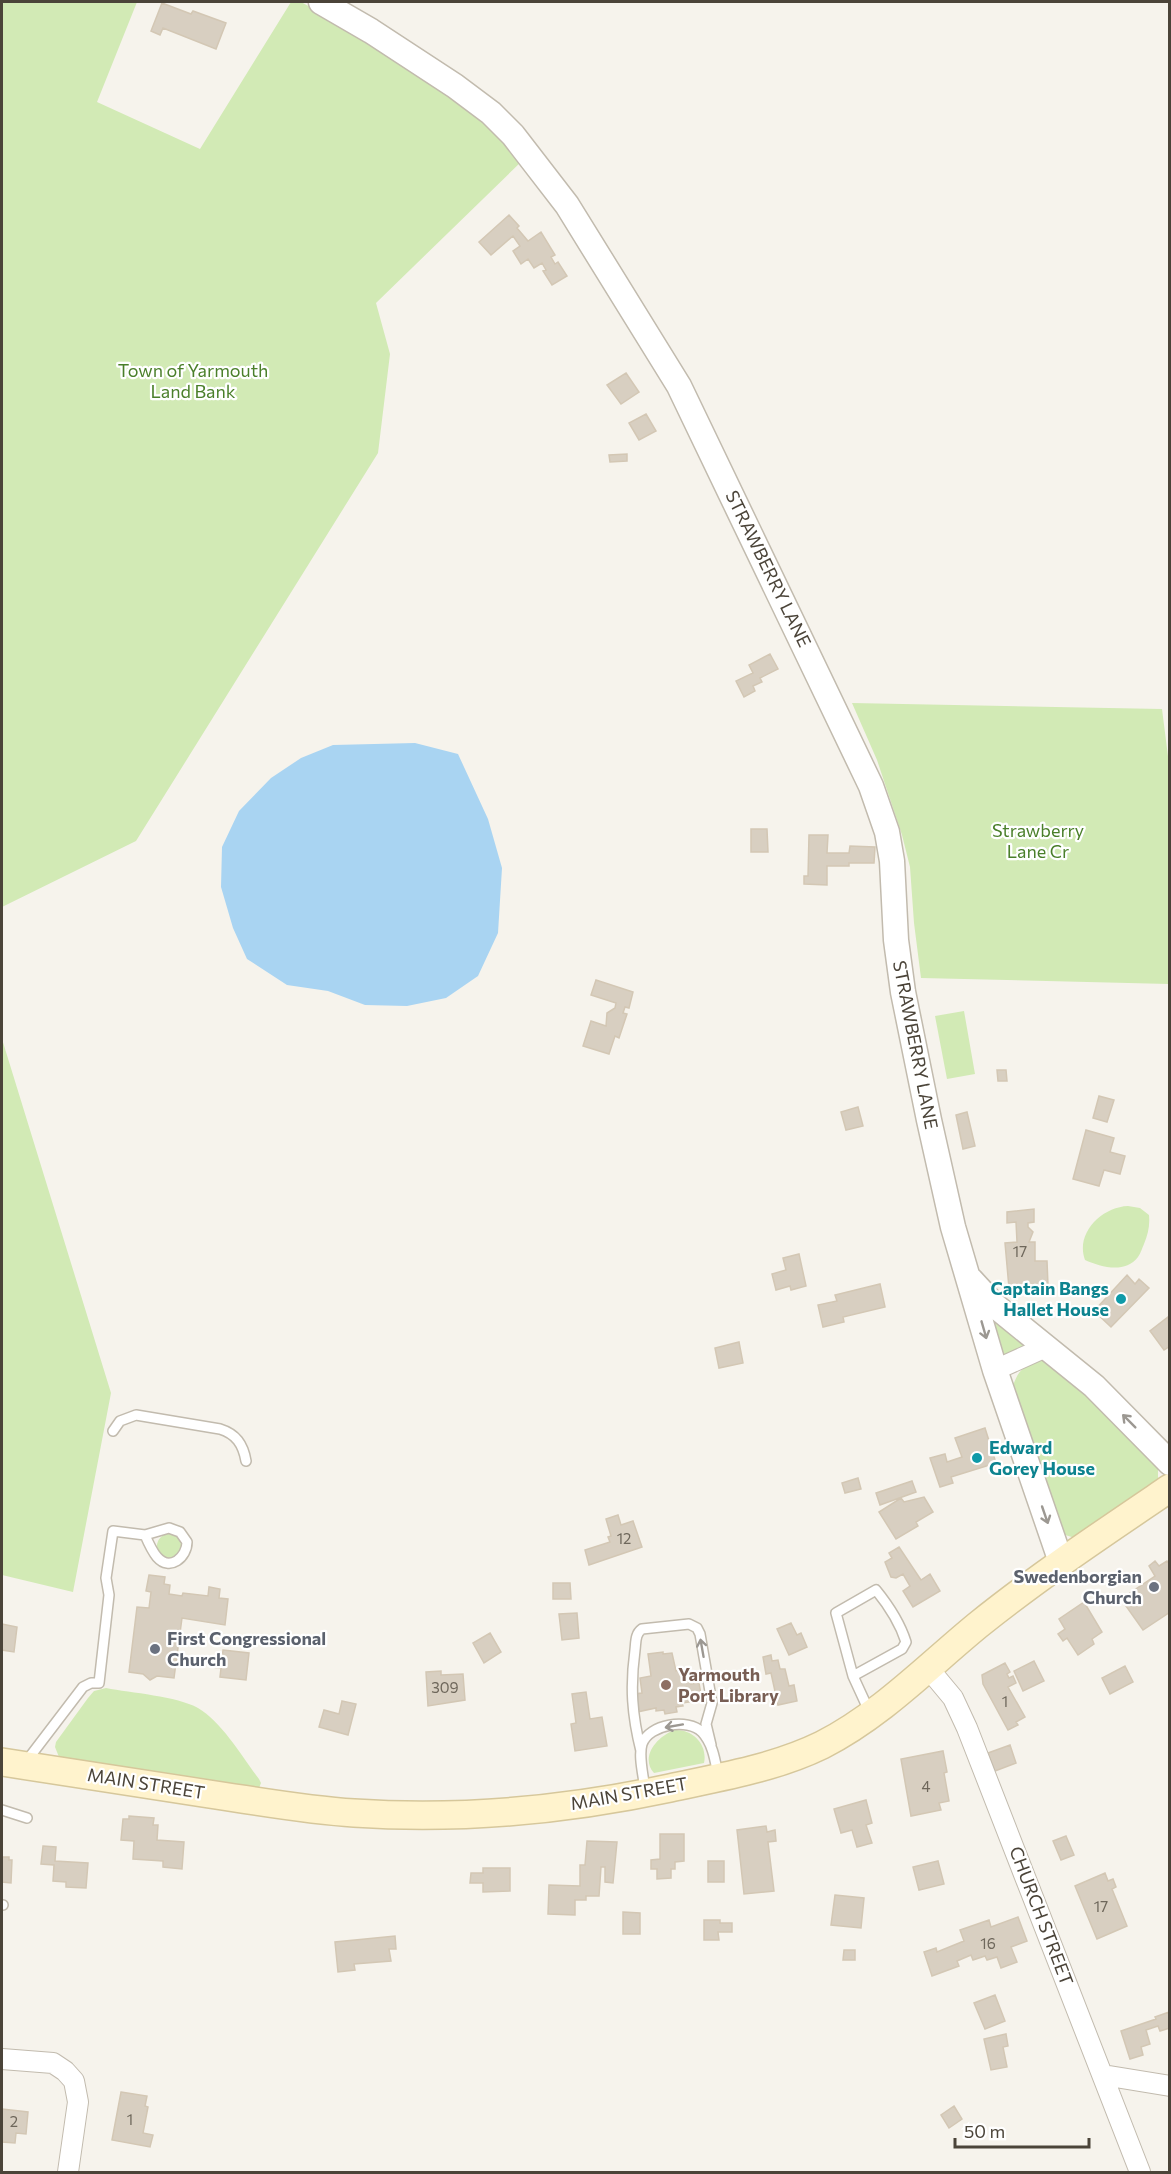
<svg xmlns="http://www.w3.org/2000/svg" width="1171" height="2174" font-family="Commissioner,sans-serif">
	<rect width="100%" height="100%" fill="#f6f3ec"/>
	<path fill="#d2eab5" d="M2 2H137L97 102 200 149 291 2H301L367 38 471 111 523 160 376 303 390 354 378 453 136 841 2 907Z
		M852 703 1162 709 1170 772 1169 984 921 978 914 923 910 867 902 835 877 760Z
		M964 1011 975 1074 947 1079 935 1016Z
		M2 1039 111 1393 73 1592 2 1575Z
		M1128 1206 1140 1208 1149 1215C1150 1226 1148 1234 1144 1244 1142 1248 1141 1253 1138 1257 1125 1274 1101 1267 1085 1260 1075 1233 1102 1207 1128 1206Z
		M989 1310 1031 1343 1003 1360Z
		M1040 1360 1053 1361 1158 1466V1481L1075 1538 1062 1534 1011 1391C1018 1371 1020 1368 1040 1360Z
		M157 1546a12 12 0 1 1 24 0a12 12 0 1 1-24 0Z
		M106 1688C131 1693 177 1696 198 1708 222 1722 242 1757 259 1779L261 1783 259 1788 254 1789 59 1757 55 1747 56 1742 88 1698 94 1691Z
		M675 1730C693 1729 708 1745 704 1763L654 1773C639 1756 659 1735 675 1730Z"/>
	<path fill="#a9d4f2" d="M415 743 458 754 488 819 502 868 498 933 478 976 446 998 407 1006 365 1005 328 991 287 985 247 959 233 928 221 887 222 847 239 811 271 778 301 758 333 745Z"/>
	<path fill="#d8cfc1" stroke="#d3c7b4" stroke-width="1.5" d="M162 3 191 14 193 11 226 23 216 49 163 28 160 35 151 31Z
		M509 215 519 226 517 228 528 241 541 232 555 255 551 257 555 264 558 262 567 276 552 285 543 271 546 270 542 263 534 268 528 259 521 264 513 251 520 246 513 236 491 255 479 242Z
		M626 373 639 392 621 404 607 385Z
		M646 414 656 431 639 440 629 423Z
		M627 454V461L610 462 609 455Z
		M770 654 778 669 760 678 762 682 753 686 755 691 744 697 736 681 753 673 749 665Z
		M751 829H767L768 852H751Z
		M809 835H828L827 853H849L850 846 875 847 874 863H849V866H827V885L804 884V876H808Z
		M596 980 633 992 629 1008 625 1007 623 1013 627 1014 619 1038 615 1036 609 1054 583 1046 591 1021 606 1026 607 1013 615 1008 616 1003 591 995Z
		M997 1070H1006L1007 1081H998Z
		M1099 1096 1114 1100 1107 1122 1093 1118Z
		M858 1107 863 1126 846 1130 841 1112Z
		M967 1112 975 1146 963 1149 956 1115Z
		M1086 1130 1114 1138 1110 1152 1125 1156 1120 1174 1104 1170 1099 1186 1073 1179Z
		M1034 1209V1222L1028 1223V1227L1033 1232 1029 1242H1035V1261H1047L1048 1285 1037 1286V1292H1029V1286L1009 1288 1005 1243 1017 1242 1016 1222 1007 1223V1212Z
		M799 1254 806 1286 791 1290 790 1286 776 1290 772 1274 786 1270 783 1258Z
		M1127 1275 1135 1284 1139 1279 1149 1288 1111 1327 1094 1311Z
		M880 1284 885 1307 843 1317 844 1322 823 1327 818 1305 837 1301 835 1295Z
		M1168 1317 1170 1346 1164 1350 1150 1331Z
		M739 1342 743 1363 719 1368 715 1348Z
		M985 1428 996 1463 951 1477 953 1483 940 1487 930 1458 945 1454 947 1462 962 1457 955 1438Z
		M858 1478 861 1489 845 1493 842 1483Z
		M912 1481 916 1492 880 1505 876 1493Z
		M924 1497 933 1512 916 1522 918 1526 896 1539 879 1512 901 1498 904 1502Z
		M618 1515 621 1525 633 1521 642 1547 589 1565 585 1550 610 1542 608 1537 611 1536 606 1519Z
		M899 1547 921 1580 930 1574 940 1591 913 1607 903 1591 910 1586 903 1574 896 1578 891 1577 885 1562 892 1558 889 1553Z
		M1155 1561 1159 1566 1167 1561 1170 1565V1612L1143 1630 1121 1599 1155 1576 1149 1566Z
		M149 1575 165 1577 164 1584 170 1585 169 1594 182 1596 183 1593 208 1596 209 1587 220 1589 219 1598 228 1599 225 1625 182 1618 174 1678 157 1676 150 1680 143 1674 129 1672 137 1607 149 1608 151 1592 146 1591Z
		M553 1583H570L571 1599H553Z
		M1084 1602 1102 1632 1092 1639 1094 1644 1078 1655 1067 1638 1063 1641 1058 1634 1065 1629 1059 1619Z
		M577 1613 579 1638 562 1640 559 1614Z
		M791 1623 797 1635 801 1633 807 1647 789 1655 777 1629Z
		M2 1624 17 1627 14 1652 2 1650Z
		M490 1633 501 1652 484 1663 473 1643Z
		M223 1650 249 1653 246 1680 220 1677 221 1668 212 1667 213 1659 222 1660Z
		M663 1652V1654L672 1653 676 1671 689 1669 691 1684 699 1683 702 1700 682 1703 683 1706 676 1707 677 1712 665 1714 664 1710 656 1711V1708L637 1712 634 1694 642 1693 640 1678 651 1676 648 1654Z
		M771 1655 772 1661 778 1660 780 1669H785L789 1686 794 1685 797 1701 778 1705 771 1673 766 1674 763 1657Z
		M1034 1661 1044 1681 1023 1691 1014 1671Z
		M1005 1663 1010 1672 1007 1674 1009 1678 1013 1676 1016 1683 1008 1687 1025 1717 1016 1722 1018 1725 1008 1730 983 1684 982 1675Z
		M1125 1666 1133 1682 1110 1694 1102 1678Z
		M441 1671V1675L463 1674 465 1700 428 1706 426 1672Z
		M586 1692 590 1719 602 1717 607 1746 575 1751 571 1724 576 1723 572 1694Z
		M342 1701 356 1704 348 1735 319 1727 324 1710 339 1714Z
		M1010 1745 1016 1763 995 1771 988 1753Z
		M943 1751 947 1772 944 1773 949 1801 939 1803 941 1810 911 1816 901 1759Z
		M866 1800 872 1823 866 1825 872 1843 857 1847 852 1830 841 1833 834 1809Z
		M129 1816 154 1818 153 1825H158L157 1840 184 1842 182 1869 163 1867V1861L133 1859 134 1841 121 1840 123 1819H129Z
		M766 1826 767 1832 775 1830 776 1841 768 1842 774 1891 744 1894 737 1830Z
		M660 1834H684V1861L675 1862V1869H671V1878L657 1879V1869H651V1860L660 1859Z
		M1066 1836 1074 1855 1061 1860 1053 1841Z
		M587 1841 617 1842 613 1883 605 1882V1867H601L599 1896H586V1900H575V1915L548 1914 549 1885 580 1886V1865H585Z
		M43 1846 56 1847 55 1861 88 1863 86 1888 66 1887V1882L53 1881 54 1865 41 1864Z
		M2 1857H9V1860H12L11 1883 2 1882Z
		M708 1861H724V1882H708Z
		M938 1861 944 1884 919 1890 913 1867Z
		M483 1868H510V1891L483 1892V1883H470L471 1873H483Z
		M1105 1873 1108 1881 1113 1879 1116 1887 1112 1889 1127 1926 1097 1939 1075 1886Z
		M835 1895 864 1898 861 1928 831 1925Z
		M623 1912 640 1913V1934H623Z
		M1018 1917 1027 1941 1011 1947 1017 1962 1001 1968 997 1957 987 1960 985 1956 973 1960 971 1955 957 1961 959 1966 932 1976 924 1952 936 1948 937 1952 964 1941 960 1930 989 1920 991 1927Z
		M704 1920H720V1923H732V1932H718L719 1940H704Z
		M395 1936 396 1949H389L391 1961 354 1964 355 1970 338 1972 335 1942Z
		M844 1950H855V1960H843Z
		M995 1995 1005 2021 985 2029 974 2003Z
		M1169 2012 1170 2028 1160 2031 1158 2026 1146 2030 1150 2044 1141 2047 1143 2055 1130 2059 1121 2031 1156 2019 1155 2017Z
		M1006 2034 1008 2046 1003 2047 1007 2067 991 2070 984 2039Z
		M121 2092 147 2096 145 2106 148 2107 143 2133 153 2135 150 2147 112 2140Z
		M954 2106 962 2119 949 2128 941 2115Z
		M2 2109 28 2112 26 2134 16 2133 15 2143 2 2142Z"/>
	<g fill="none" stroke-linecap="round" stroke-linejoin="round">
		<defs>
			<path id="service" d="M113 1431 120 1421 136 1415 220 1429C236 1434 243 1444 246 1461
				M169 1528 180 1532 187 1542C187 1557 170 1572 157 1557 152 1551 148 1542 145 1535Z
				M853 1676 902 1649 906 1642C900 1623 889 1606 876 1590L836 1613 853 1676 870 1713
				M641 1751C632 1715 630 1687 635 1650 636 1642 635 1634 642 1629L689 1624 697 1628 700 1634 712 1703 706 1724 711 1745
				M25 1763 83 1687 91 1683H99L109 1595 106 1578 113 1531 145 1535
				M645 1791C644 1777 638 1757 642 1744 649 1724 688 1718 702 1732 713 1744 715 1760 718 1775
				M2 1810 27 1818
				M2 1905H3"/>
			<path id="minor" d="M995 1370 1046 1347
				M928 1668 953 1698 967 1728 1140 2172
				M2 2059 53 2063 65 2071 74 2081 78 2102 68 2172
				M1103 2075 1170 2086"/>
			<path id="tertiary" d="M321 2 371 31 455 86 491 113 513 135 567 205 679 386 871 786 887 832 892 861 896 940 903 992 929 1120 953 1227 995 1370 1061 1562
				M971 1280 994 1305 1094 1386 1170 1463"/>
			<path id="secondary" d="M2 1762C71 1773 140 1783 209 1794 257 1801 305 1810 354 1813 459 1820 567 1810 670 1788 721 1777 775 1768 822 1745 881 1715 928 1666 978 1625 1039 1576 1105 1532 1170 1488"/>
		</defs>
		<use href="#service" stroke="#c2bbae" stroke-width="12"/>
		<use href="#minor" stroke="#c2bbae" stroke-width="22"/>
		<use href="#tertiary" stroke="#c2bbae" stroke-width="27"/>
		<use href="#secondary" stroke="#d6c79b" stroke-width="30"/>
		<use href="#service" stroke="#fff" stroke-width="9"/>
		<use href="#minor" stroke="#fff" stroke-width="20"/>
		<use href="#tertiary" stroke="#fff" stroke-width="24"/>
		<use href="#secondary" stroke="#fff3cd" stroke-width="27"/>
	</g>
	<defs><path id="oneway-shaft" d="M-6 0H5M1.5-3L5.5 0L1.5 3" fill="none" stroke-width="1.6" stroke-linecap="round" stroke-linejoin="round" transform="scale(1.5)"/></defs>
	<g stroke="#9c9892">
		<use href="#oneway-shaft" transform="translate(984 1330) rotate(74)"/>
		<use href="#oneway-shaft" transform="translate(1129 1421) rotate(-135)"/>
		<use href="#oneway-shaft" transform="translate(1045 1515) rotate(71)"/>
		<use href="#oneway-shaft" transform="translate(702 1648) rotate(-100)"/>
		<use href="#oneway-shaft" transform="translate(674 1726) rotate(170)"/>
	</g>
	<g fill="#0f9aa8" stroke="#fff" stroke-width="2">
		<circle cx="1121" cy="1299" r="6"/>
		<circle cx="977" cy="1458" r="6"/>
	</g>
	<g fill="#6b7280" stroke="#fff" stroke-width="2">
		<circle cx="1154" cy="1587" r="6"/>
		<circle cx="155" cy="1649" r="6"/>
	</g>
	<circle fill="#8d6e63" stroke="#fff" stroke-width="2" cx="666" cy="1685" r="6"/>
	<g text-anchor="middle" stroke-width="4.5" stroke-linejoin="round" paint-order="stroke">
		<g font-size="15" fill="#6e675b">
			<text x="1020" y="1257">17</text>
			<text x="624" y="1544">12</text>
			<text x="445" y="1693">309</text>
			<text x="1005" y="1707">1</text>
			<text x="926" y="1792">4</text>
			<text x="1101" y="1912">17</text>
			<text x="988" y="1949">16</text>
			<text x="130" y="2125">1</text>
			<text x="14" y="2127">2</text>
		</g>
		<g font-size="18" fill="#4a7f2a" stroke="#fff">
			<text x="193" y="377">Town of Yarmouth<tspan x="193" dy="21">Land Bank</tspan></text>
			<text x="1038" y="837">Strawberry<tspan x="1038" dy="21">Lane Cr</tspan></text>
		</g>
		<g font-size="18" fill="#4b4439" stroke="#fff">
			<text transform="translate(768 569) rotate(64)" y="6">STRAWBERRY LANE</text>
			<text transform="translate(915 1045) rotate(79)" y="6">STRAWBERRY LANE</text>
			<text transform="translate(146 1784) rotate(9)" y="6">MAIN STREET</text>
			<text transform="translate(629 1794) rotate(-10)" y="6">MAIN STREET</text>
			<text transform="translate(1041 1916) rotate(69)" y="6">CHURCH STREET</text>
		</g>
		<g font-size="18" font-weight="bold" fill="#0d838f" stroke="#fff" text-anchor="end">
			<text x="1109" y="1295">Captain Bangs<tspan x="1109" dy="21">Hallet House</tspan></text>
			<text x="989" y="1454" text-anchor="start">Edward<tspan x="989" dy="21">Gorey House</tspan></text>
		</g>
		<g font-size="18" font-weight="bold" fill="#5b616d" stroke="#fff" text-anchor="end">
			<text x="1142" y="1583">Swedenborgian<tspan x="1142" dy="21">Church</tspan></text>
			<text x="167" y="1645" text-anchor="start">First Congressional<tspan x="167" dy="21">Church</tspan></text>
		</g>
		<g font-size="18" font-weight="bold" fill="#785e54" stroke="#fff" text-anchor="start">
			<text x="678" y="1681">Yarmouth<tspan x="678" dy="21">Port Library</tspan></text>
		</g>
	</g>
	<rect width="1171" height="2174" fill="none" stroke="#4b4439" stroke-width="6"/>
	<path d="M955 2138v9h134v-9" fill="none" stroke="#4b4439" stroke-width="3"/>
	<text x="964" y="2138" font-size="18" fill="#4b4439" stroke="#ffffff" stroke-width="4.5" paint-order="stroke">50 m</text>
</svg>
